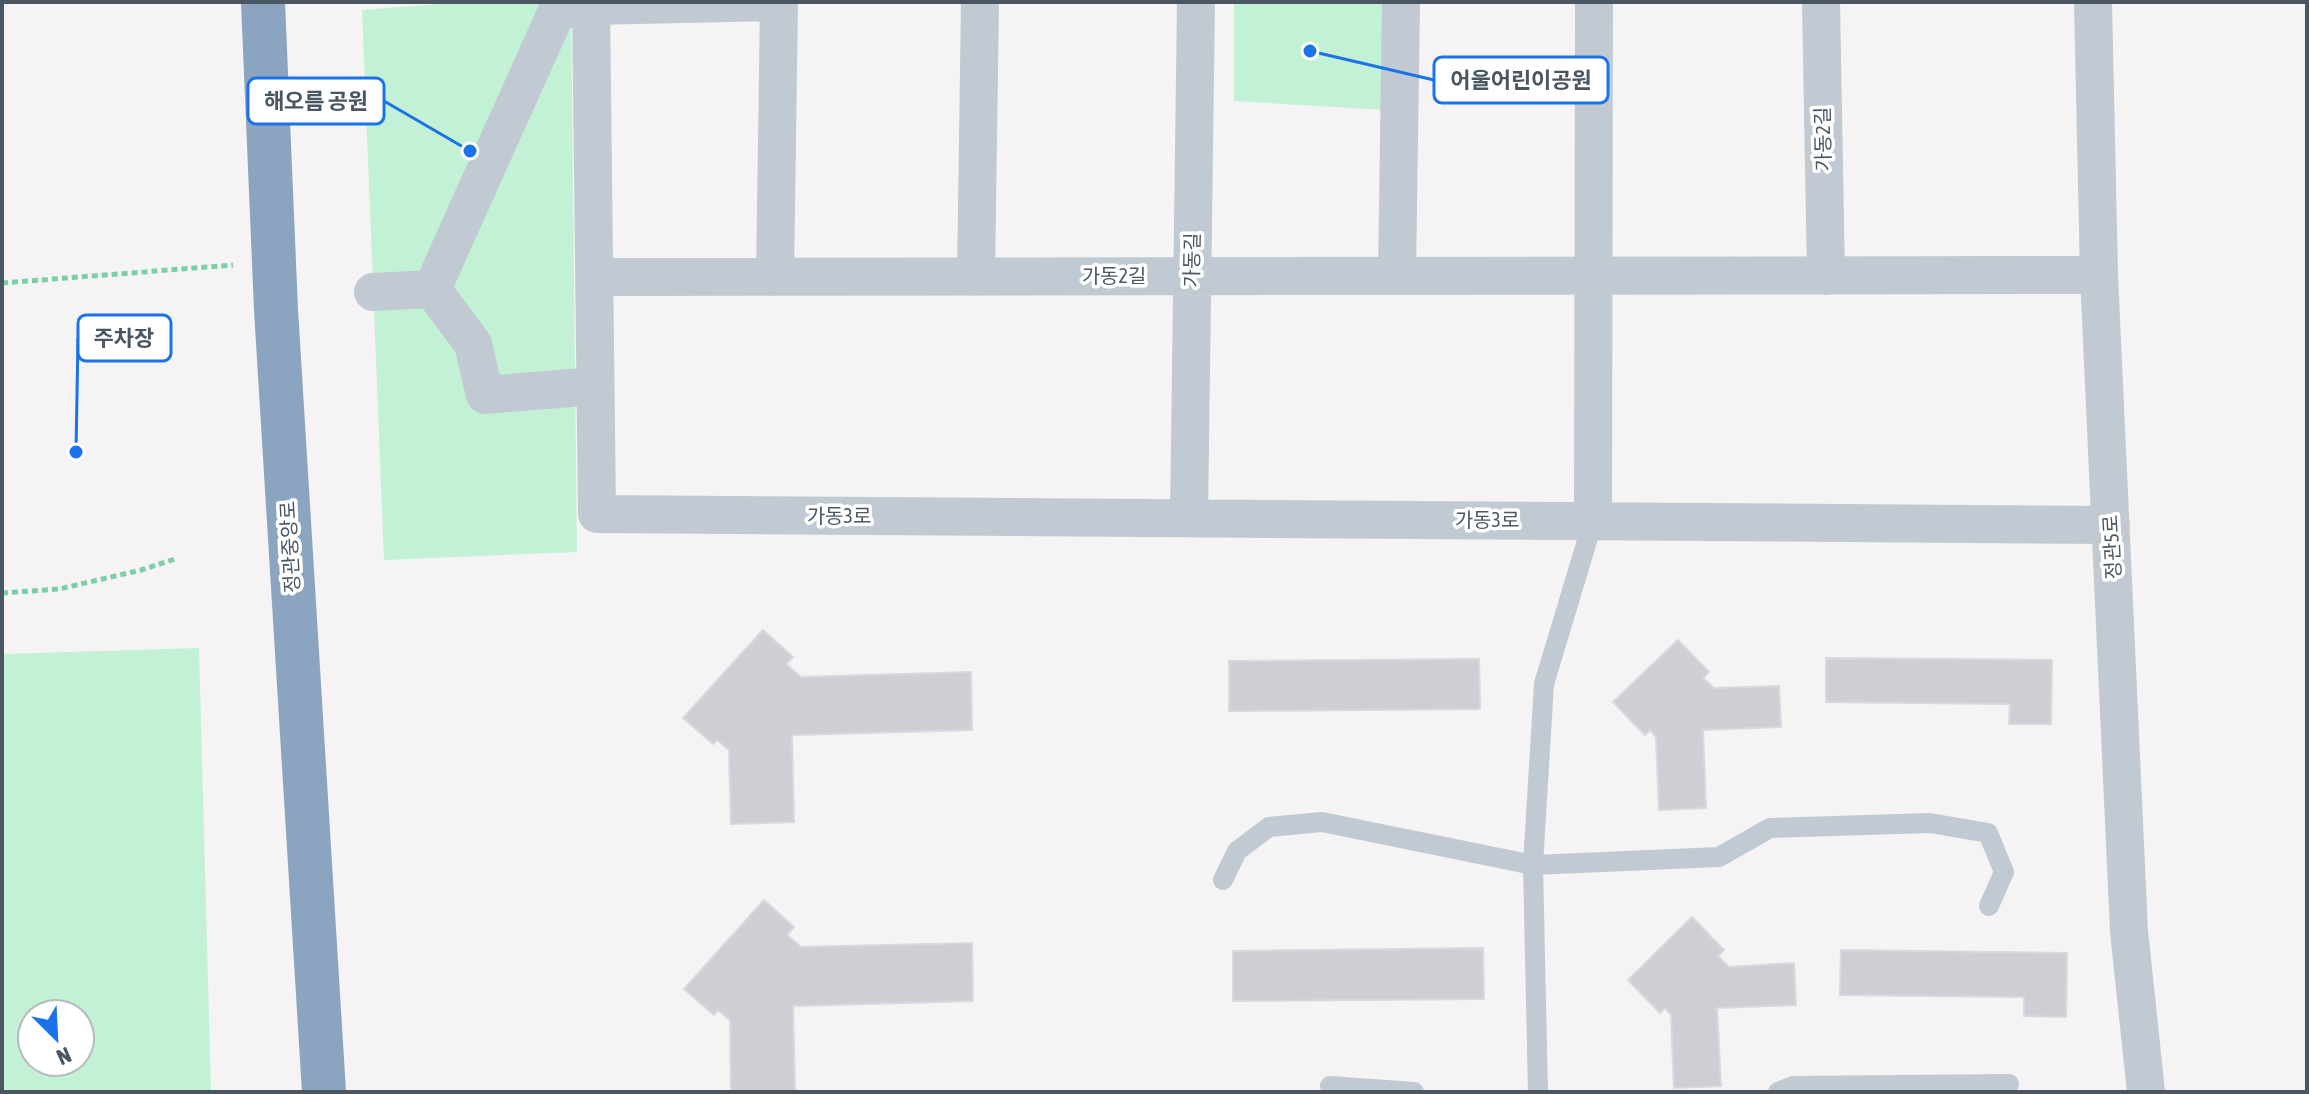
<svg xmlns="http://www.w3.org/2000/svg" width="2309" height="1094" font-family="'Asap Condensed','Noto Sans KR',sans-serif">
	<rect width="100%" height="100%" fill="#f5f3f3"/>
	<path fill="#c3f1d5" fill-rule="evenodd" d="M465 2H571L577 552 384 560 362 10Z
		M1234 2H1387L1385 110 1234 101Z
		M199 648 211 1092H2V654ZM32 1014H80V1062H32Z"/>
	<path fill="#cdcfd5" stroke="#d7d9de" stroke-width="2" d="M763 630 793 657 786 664 801 677 971 672 972 730 792 735 794 822 731 824 729 750 717 740 713 744 683 718Z
		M1678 640 1709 672 1703 678 1714 688 1779 686 1781 727 1703 730 1706 808 1659 810 1656 737 1650 730 1645 735 1613 702Z
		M1826 658 2052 660 2051 724H2009L2010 704 1826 702Z
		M1479 659 1480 709 1229 711V661Z
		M764 900 794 927 787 935 801 947 972 943 973 1001 793 1006 795 1092H731L730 1020 718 1010 714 1015 684 989Z
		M1692 917 1724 950 1718 956 1729 967 1794 963 1796 1005 1717 1008 1721 1086 1674 1088 1671 1015 1665 1008 1660 1013 1628 980Z
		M1483 948 1484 999 1233 1001V951Z
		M1841 950 2067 953 2066 1017 2024 1016V997L1840 995Z"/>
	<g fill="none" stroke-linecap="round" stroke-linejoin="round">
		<path stroke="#7ad0a6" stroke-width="5" stroke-dasharray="6 4" stroke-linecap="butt" d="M2 283 233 265
			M2 593 59 589 141 570 175 559"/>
		<path stroke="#c1cad2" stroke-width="20" d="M1223 880 1237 851 1269 827 1322 822 1533 865 1544 684 1593 521
			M1330 1086 1414 1092
			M1538 1092 1533 865 1719 857 1770 828 1930 823 1988 833 2004 872 1989 906
			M1778 1092 1793 1086 2009 1084"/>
		<path stroke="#c1cad2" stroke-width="38" d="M591 2 597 514 2111 525
			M1821 2 1826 276
			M2093 2 2099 275 2129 931 2146 1092
			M1397 276 1401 2
			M594 277 2099 275
			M775 277 779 2
			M976 277 980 2
			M432 289 557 11 591 6 777 2
			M432 289 473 344 485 395 595 386
			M373 292 432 289
			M1189 518 1196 2
			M1593 521 1594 2"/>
		<path stroke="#8ba5c1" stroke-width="44" d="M263 2 276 310 324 1092"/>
	</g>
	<g text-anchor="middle" stroke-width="7" stroke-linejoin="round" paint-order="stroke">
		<g font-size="20" fill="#4a5661" stroke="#fff">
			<text transform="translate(1823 139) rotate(-91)" y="7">가동2길</text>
			<text transform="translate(1192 260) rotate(-89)" y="7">가동길</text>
			<text x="1114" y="283">가동2길</text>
			<text x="839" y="523">가동3로</text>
			<text x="1487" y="527">가동3로</text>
			<text transform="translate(290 547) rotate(-93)" y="7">정관중앙로</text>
			<text transform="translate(2112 547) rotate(-93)" y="7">정관5로</text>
		</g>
	</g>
	<path fill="none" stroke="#1a73e8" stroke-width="3" d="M1310 51L1434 80M470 151L384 101M76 452L78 338"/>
	<g fill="#1a73e8" stroke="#fff" stroke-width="3">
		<circle cx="1310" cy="51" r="8"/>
		<circle cx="470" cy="151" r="8"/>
		<circle cx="76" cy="452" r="8"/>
	</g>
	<g fill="#fff" stroke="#1a73e8" stroke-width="3">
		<rect x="1434" y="57" width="174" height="46" rx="8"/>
		<rect x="248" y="78" width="136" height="46" rx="8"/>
		<rect x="78" y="315" width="93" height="46" rx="8"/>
	</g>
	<g font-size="22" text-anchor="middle" font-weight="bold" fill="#4a5661">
		<text x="1521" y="88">어울어린이공원</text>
		<text x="316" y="109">해오름 공원</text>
		<text x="124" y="346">주차장</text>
	</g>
	<rect width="2309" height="1094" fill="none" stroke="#4a5661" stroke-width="8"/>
	<g transform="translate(56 1038) rotate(156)"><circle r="38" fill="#ffffff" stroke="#b7bbc0" stroke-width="2"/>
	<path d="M0-6L14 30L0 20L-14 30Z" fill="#1a73e8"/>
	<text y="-12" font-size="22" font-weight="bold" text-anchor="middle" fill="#4a5661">N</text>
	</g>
</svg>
